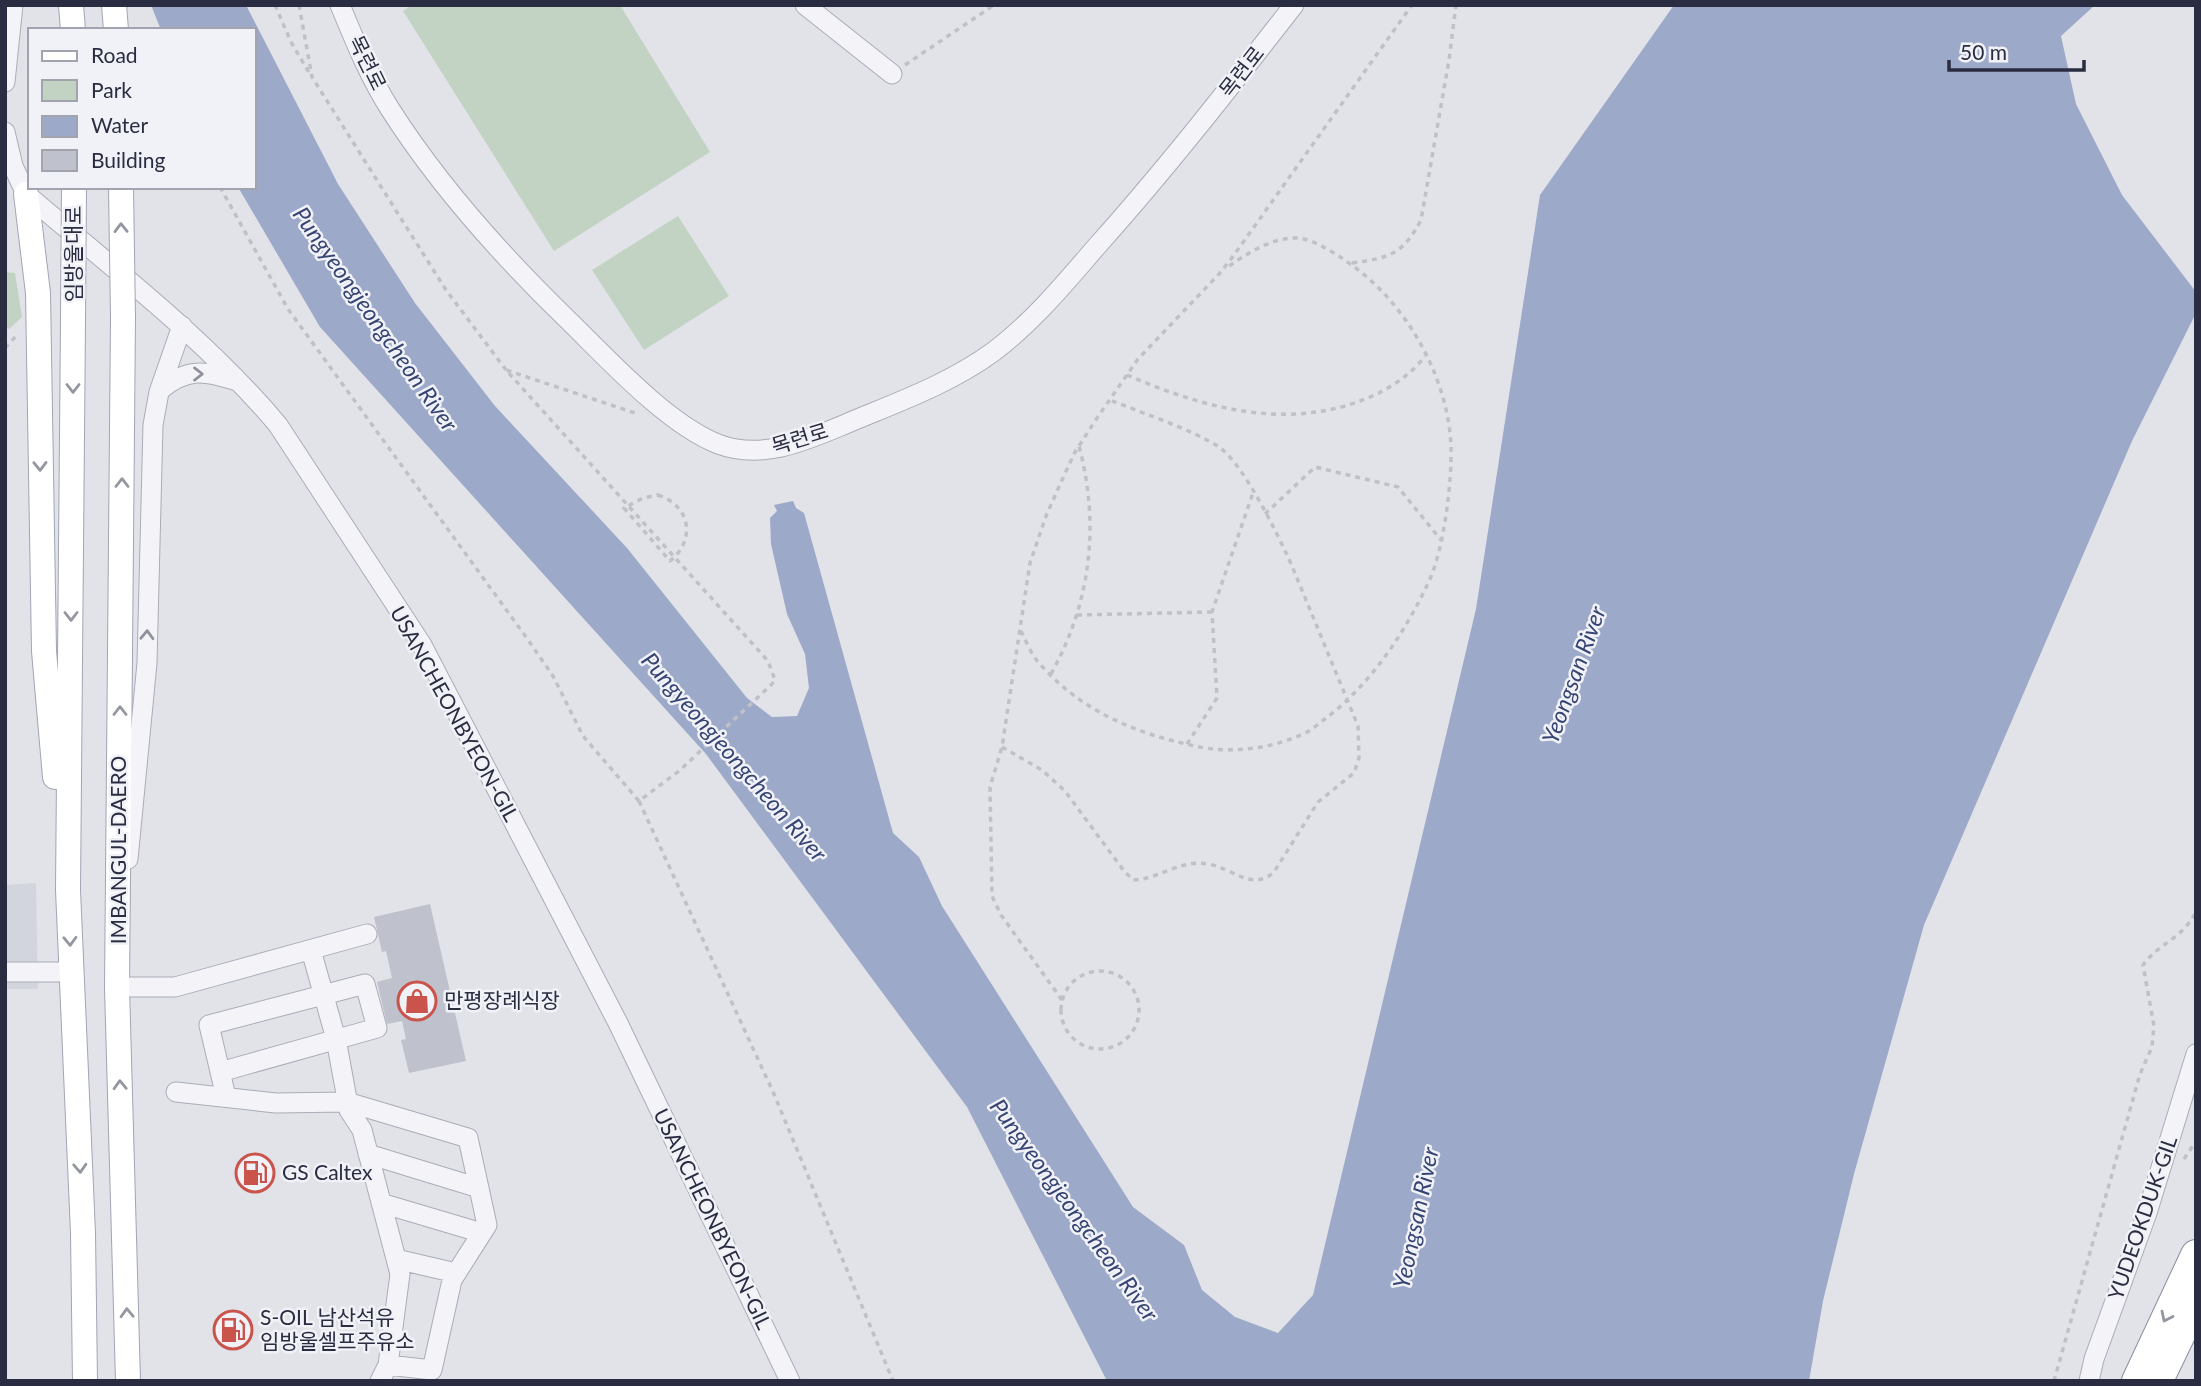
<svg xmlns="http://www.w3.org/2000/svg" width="2201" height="1386" font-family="Lato,'Noto Sans KR',sans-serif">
	<rect width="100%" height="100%" fill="#e1e3e9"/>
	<path fill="#d3d5de" d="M36 883 38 989H5V885Z"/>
	<path fill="#c3d3c3" d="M412 5H620L710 152 554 251 403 11Z
		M678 216 729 296 644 350 592 270Z
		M5 272 15 273 22 317 9 329 5 327Z"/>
	<path fill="#9da9c8" d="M151 5H246L338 184 415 303 495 406 627 548 747 698 772 717 797 716 809 688 805 654 787 614 771 544 770 518 777 511 774 505 793 501 796 508 804 513 893 833 919 857 942 906 1133 1207 1184 1245 1202 1290 1235 1317 1278 1333 1313 1295 1476 609 1540 195 1674 5H2095L2061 36 2076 104 2122 195 2196 292V313L2132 441 1924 925 1854 1174 1823 1301 1809 1381H1107L967 1107 706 754 320 327 238 187H254V30H161Z"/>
	<path fill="#bfc1cc" d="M430 904 466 1061 409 1073 401 1040 406 1039 402 1021 387 1024 377 982 392 978 386 951 382 952 374 917Z"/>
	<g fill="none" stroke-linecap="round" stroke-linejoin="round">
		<defs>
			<path id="minor" d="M340 5C355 41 369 76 390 109 439 186 502 256 568 320 608 359 667 424 718 444 763 461 807 440 848 423 898 402 949 384 993 352 1033 322 1065 283 1097 246 1166 169 1230 87 1294 5
				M805 5 892 74
				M5 82 13 5
				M5 132 13 166 26 194C112 268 205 338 278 425L422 645 618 1023 790 1381
				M160 390C188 367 205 371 237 381
				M128 859 147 663 153 425 159 392 182 326
				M311 950 336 1039 349 1110 362 1130 400 1274 388 1365 380 1381
				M5 972H70
				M117 987H175L367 934
				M220 1072 377 1028 365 984 209 1025 226 1097
				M176 1092 276 1103 347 1102 468 1138 487 1225 452 1280 432 1370 388 1365
				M368 1154 479 1188
				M381 1203 482 1233
				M396 1259 456 1273
				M2089 1381 2094 1359 2147 1213 2196 1054"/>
			<path id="major" d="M71 5 73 30
				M114 5 116 30
				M26 194 38 293 44 651 55 777
				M123 318 117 987 128 1381
				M73 320 68 890 83 1233 85 1381"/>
			<path id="highway" d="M2160 1376 2187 1320 2196 1309
				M2137 1381 2196 1255"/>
		</defs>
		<use href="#minor" stroke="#aaacb7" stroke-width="21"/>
		<use href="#major" stroke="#a1a5b5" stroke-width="26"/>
		<use href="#highway" stroke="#898da0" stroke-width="32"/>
		<path stroke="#bfc0c8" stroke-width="3.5" stroke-dasharray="5 5" stroke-linecap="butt" d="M275 5 291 42 311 76
			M299 5 312 77 446 290 506 370
			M905 65 994 5
			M220 187 288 309 526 637 553 676 583 736 639 801 679 771 771 685 775 680 768 661 506 370 638 414
			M1352 263C1390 258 1403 254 1421 220L1449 60 1456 5
			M5 348 18 334
			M1127 375C1201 407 1282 430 1360 401 1385 392 1409 377 1425 356
			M658 495C691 506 696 540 670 561L624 508 643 498Z
			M1265 514 1315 467 1398 487 1441 540
			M1077 615 1212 612
			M1021 631C1026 641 1031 654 1039 663 1081 711 1134 733 1195 746 1229 754 1271 749 1303 734 1311 731 1318 724 1325 719 1370 685 1405 633 1429 581 1444 549 1452 482 1451 446 1448 378 1408 306 1353 266 1339 256 1315 239 1297 238 1271 237 1245 255 1225 269
			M1051 674C1091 602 1100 525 1079 446
			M1187 744 1217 698 1212 612 1253 493
			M1002 747 1042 770 1065 791 1124 871 1133 880C1160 879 1180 859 1208 864 1233 868 1252 892 1274 872L1318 802 1354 773 1359 758 1358 726 1292 566C1279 537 1244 464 1219 447 1191 429 1142 413 1110 400
			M639 801 774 1094 893 1381
			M1061 1010a39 39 0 1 1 78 0a39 39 0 1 1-78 0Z
			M1062 1000 1001 915 992 896 990 787 1002 747 1030 563 1046 516 1062 480 1075 452 1097 418 1138 359 1220 273 1234 255 1412 5
			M2184 1159 2196 1141
			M2054 1381 2140 1074 2152 1047 2154 1026 2143 965C2160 942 2181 940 2196 912"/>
		<use href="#minor" stroke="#f4f4f8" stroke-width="19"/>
		<use href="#major" stroke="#fff" stroke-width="24"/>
		<use href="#highway" stroke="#fff" stroke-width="30"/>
		<defs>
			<path id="major-bridge" d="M121 187 123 318
				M73 320 74 187"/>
		</defs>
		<use href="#major-bridge" stroke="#a1a5b5" stroke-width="26" stroke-linecap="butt"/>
		<use href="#major-bridge" stroke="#fff" stroke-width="24"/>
	</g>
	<defs><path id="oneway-chevron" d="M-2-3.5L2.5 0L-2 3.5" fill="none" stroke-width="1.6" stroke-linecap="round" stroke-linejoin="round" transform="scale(1.75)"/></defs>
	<g stroke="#9496a0">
		<use href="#oneway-chevron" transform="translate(121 228) rotate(-91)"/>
		<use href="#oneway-chevron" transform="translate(73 388) rotate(90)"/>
		<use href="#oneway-chevron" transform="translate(40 466) rotate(89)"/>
		<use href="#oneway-chevron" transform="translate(122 483) rotate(-90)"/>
		<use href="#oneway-chevron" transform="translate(71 616) rotate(90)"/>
		<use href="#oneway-chevron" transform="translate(120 711) rotate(-90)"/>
		<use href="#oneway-chevron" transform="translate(70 941) rotate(88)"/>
		<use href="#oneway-chevron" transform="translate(120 1085) rotate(-92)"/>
		<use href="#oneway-chevron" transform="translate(80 1168) rotate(87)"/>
		<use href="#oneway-chevron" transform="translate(127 1313) rotate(-92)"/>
		<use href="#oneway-chevron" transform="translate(2166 1317) rotate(116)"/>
	</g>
	<g stroke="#8f909c">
		<use href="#oneway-chevron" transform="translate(198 374)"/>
		<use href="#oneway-chevron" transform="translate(147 635) rotate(-88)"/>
	</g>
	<defs>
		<symbol id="shop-ring" viewBox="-11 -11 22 22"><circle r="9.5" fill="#f1f2f7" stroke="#ca534b" stroke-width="1.5"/><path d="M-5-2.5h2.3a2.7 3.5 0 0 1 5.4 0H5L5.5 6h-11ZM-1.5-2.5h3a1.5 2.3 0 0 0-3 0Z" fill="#ca534b"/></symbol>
		<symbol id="fuel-ring" viewBox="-11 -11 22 22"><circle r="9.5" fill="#f1f2f7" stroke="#ca534b" stroke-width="1.5"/><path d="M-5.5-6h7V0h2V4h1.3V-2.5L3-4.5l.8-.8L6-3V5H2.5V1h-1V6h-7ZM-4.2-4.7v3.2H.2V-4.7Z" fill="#ca534b"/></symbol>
	</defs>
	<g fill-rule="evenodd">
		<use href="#shop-ring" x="395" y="979" width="44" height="44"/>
		<use href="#fuel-ring" x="233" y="1151" width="44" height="44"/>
		<use href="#fuel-ring" x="211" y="1308" width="44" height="44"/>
	</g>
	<g text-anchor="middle" stroke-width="5" stroke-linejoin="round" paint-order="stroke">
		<g font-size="21" fill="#2a2d41" stroke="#f1f2f7">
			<text transform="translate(367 63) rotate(64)" y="7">목련로</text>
			<text transform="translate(1242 72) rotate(-52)" y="7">목련로</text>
			<text transform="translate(74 254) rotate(-90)" y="7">임방울대로</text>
			<text transform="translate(800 439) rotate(-17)" y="7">목련로</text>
			<text transform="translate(454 714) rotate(61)" y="7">USANCHEONBYEON-GIL</text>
			<text transform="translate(119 850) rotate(-90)" y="7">IMBANGUL-DAERO</text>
			<text transform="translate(2143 1218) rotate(-71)" y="7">YUDEOKDUK-GIL</text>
			<text transform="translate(712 1219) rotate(64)" y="7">USANCHEONBYEON-GIL</text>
		</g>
		<g font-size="21" fill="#2a2d41" stroke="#f1f2f7" text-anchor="start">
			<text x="444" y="1008">만평장례식장</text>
			<text x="282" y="1180">GS Caltex</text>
			<text x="260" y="1325">S-OIL 남산석유<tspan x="260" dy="24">임방울셀프주유소</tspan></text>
		</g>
		<g font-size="23" font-style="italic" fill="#354473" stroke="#f1f2f7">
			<text transform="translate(375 319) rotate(55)" y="8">Pungyeongjeongcheon River</text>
			<text transform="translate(1574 675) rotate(-70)" y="8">Yeongsan River</text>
			<text transform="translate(734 757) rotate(49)" y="8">Pungyeongjeongcheon River</text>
			<text transform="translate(1074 1210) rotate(54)" y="8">Pungyeongjeongcheon River</text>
			<text transform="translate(1416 1218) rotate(-78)" y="8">Yeongsan River</text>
		</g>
	</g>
	<rect width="2201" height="1386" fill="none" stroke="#2a2d41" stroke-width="14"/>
	<rect x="28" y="28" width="228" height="161" fill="#f1f2f7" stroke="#a1a3ae" stroke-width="2"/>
	<rect x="42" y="51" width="35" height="10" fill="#ffffff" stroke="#a1a3ae" stroke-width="2"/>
	<text x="91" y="63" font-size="21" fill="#2a2d41">Road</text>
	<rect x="42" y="80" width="35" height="21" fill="#c3d3c3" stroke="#a1a3ae" stroke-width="2"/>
	<text x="91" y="98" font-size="21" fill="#2a2d41">Park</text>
	<rect x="42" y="116" width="35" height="21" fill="#9da9c8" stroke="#a1a3ae" stroke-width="2"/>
	<text x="91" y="133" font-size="21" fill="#2a2d41">Water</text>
	<rect x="42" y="150" width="35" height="21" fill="#bfc1cc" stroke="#a1a3ae" stroke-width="2"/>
	<text x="91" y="168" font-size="21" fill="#2a2d41">Building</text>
	<path d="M1949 60v10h135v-10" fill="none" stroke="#2a2d41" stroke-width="3.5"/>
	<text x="1960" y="60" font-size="21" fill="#2a2d41" stroke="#f1f2f7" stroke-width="5" paint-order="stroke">50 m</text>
</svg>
